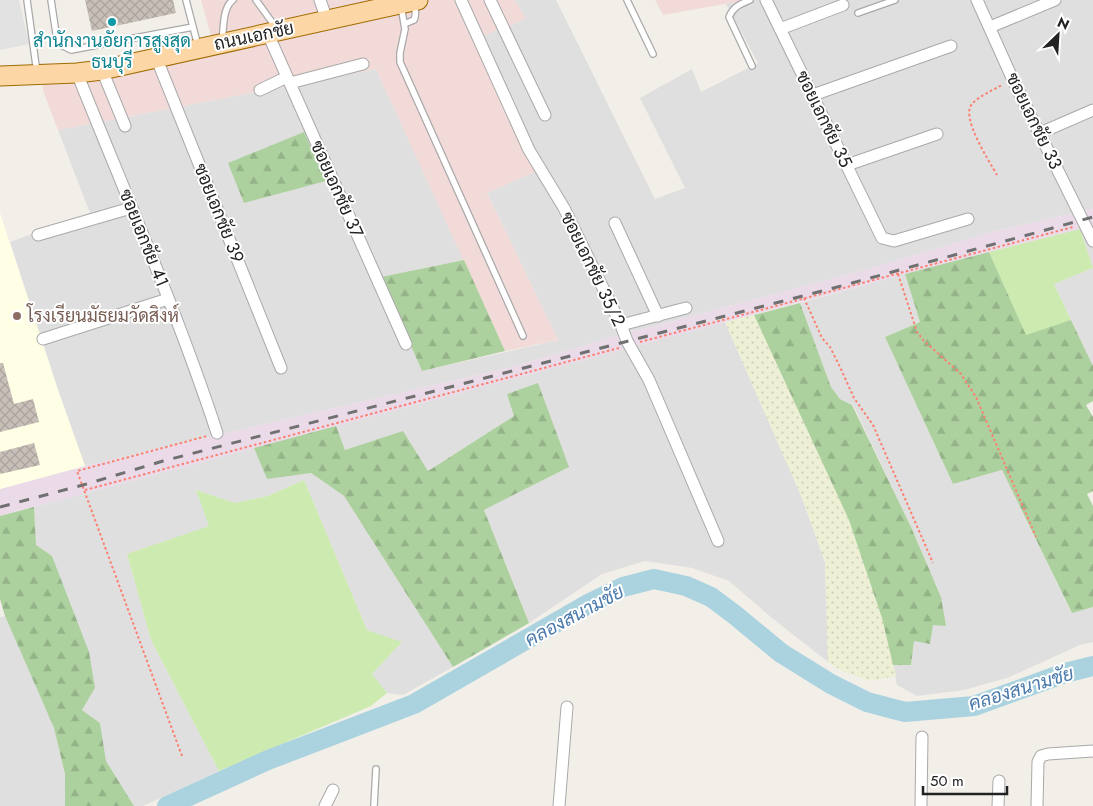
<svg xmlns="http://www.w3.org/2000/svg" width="1093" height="806" font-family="Jost,Sarabun,sans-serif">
	<defs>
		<pattern id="farmland-dots" width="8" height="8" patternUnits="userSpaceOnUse" patternTransform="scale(1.25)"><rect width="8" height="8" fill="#eef0d5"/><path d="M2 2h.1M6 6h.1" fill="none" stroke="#ccceb7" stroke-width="1.8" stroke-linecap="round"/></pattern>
		<pattern id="forest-firs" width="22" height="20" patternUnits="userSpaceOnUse" patternTransform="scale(1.25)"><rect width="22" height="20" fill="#add19e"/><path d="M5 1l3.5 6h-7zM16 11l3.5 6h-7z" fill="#95b388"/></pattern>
		<pattern id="building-cross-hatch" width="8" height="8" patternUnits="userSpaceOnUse" patternTransform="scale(1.25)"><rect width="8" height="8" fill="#c7bfb8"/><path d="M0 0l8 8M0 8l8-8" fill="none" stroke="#aba49e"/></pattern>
	</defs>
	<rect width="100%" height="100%" fill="#f2efe9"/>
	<path fill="#e0dfdf" d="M515 0H556L655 199 685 188 640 98 692 69 701 92 758 63 726 4 748 0H1093V209L1000 230 858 272 617 336 512 367 85 466 58 390 10 242 90 213 58 130 376 69 464 260 381 277 422 371 558 340 487 193 537 171 472 39 525 19Z
		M1093 226V366L1054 284 1093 268 1080 229Z
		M905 274 920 322 885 337 953 484 1002 470 1071 612 1093 607V642L1080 645 1007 678 964 690 917 696 897 685 893 665H911L914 641 933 625 941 597 911 527 853 405 840 399 831 387 800 303Z
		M725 322 802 498 825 562 828 662 772 618 729 581 692 568 645 561 602 574 529 623 484 510 569 467 514 416 428 471 403 432 345 450 336 426Z
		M254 448 267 478 311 473 344 496 453 667 403 695 387 693 372 674 401 643 367 630 304 480 268 496 235 503 196 490 210 526 127 554 151 640 219 771 143 806H134L106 761 100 723 82 710 95 688 52 556 35 545 34 507Z
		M5 616 54 728 65 774V806H0V617Z"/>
	<path fill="#f2dad9" d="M201 0H515L526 19 473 40 537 171 487 193 558 340 505 351 376 69 58 130 43 91 42 66 73 65 211 36Z
		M655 0H748L663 15Z"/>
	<path fill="#ebdbe8" d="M1093 209V226L989 252 0 516V489L85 466 512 367 617 336 858 272 1000 230Z"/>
	<path fill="#ffffe5" d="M0 213 58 390 85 466 0 489Z"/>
	<path fill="url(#farmland-dots)" d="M754 315 849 520 882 618 896 676 870 681 842 671 828 662 825 562 802 498 725 322Z"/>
	<path fill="#cdebb0" d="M1080 229 1093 268 1054 284 1071 320 1026 336 989 252Z
		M304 480 367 630 402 642 372 674 387 693 371 706 219 771 151 640 127 554 209 526 196 490 235 503 268 496Z"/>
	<path fill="url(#forest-firs)" d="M304 132 326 181 244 203 228 163Z
		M989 252 1026 335 1071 320 1093 366V401L1086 405 1093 417V491L1087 494 1093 506V607L1072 613 1002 470 953 484 885 337 920 322 905 274Z
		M464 260 505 351 422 371 381 277Z
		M800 303 831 387 840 399 852 405 911 527 941 597 946 626 933 625 930 644 914 641 911 665H893L882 618 849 520 754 315Z
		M538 383 569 467 484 510 529 623 453 667 344 496 311 473 267 479 254 448 336 426 345 450 403 431 428 471 514 416 507 394Z
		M34 507 36 545 52 556 89 652 95 688 82 710 100 723 106 761 134 806H65V774L54 728 5 616 0 599V516Z"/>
	<path fill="#e2e2e2" d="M0 0H19L29 44 0 50Z"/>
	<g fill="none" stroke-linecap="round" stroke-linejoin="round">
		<path stroke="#aad3df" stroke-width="20" d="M167 806 268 760 414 704 590 603 623 587 654 579 686 586 711 597 735 615 781 653 831 684 867 702 905 712 974 706 1065 673 1093 666"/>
	</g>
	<path fill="url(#building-cross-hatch)" d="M85 0H173L176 13 92 31Z
		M0 363H3L14 404 33 399 39 422 0 432Z
		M34 443 40 465 0 474V452Z"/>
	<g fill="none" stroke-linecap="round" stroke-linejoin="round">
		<defs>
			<path id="service" d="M27 0 37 73
				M51 0 57 40 63 46 71 50 193 27
				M186 0 198 46
				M256 0 277 29
				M627 0 653 54
				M750 0C740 4 733 7 729 17L752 66
				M401 6 405 29 400 53V62L523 336
				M858 13 895 0
				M404 24 414 20C417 14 415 10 414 3
				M222 41C224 29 222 8 233 0
				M374 806 376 769"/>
			<path id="minor" d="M320 0 327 20
				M461 0 529 150 564 208 621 325 627 341 649 380 718 541
				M490 0 545 115
				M766 0 882 238 894 241 968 219
				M977 0 1013 80 1093 241
				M990 27 1055 0
				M780 29 843 5
				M268 34 406 344
				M156 57 281 368
				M102 70 125 126
				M77 73C125 193 177 311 217 433
				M290 83 363 64
				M260 90 287 77
				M813 95 951 46
				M1040 133 1093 110
				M847 165 937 134
				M615 223 658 316
				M38 235 131 208
				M621 325 686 308
				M43 339 168 299
				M325 806 333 790
				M559 806 567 707
				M921 806 922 737
				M998 806 999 781
				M1037 806 1038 762 1041 756 1048 754 1093 751"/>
			<path id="primary" d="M0 76 77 73 102 70 418 0"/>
		</defs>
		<use href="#service" stroke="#a9a9a9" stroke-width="8"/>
		<use href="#minor" stroke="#a9a9a9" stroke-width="13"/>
		<use href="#primary" stroke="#a06b00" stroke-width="21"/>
		<path stroke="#fa8072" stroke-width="2" stroke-dasharray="2.5 2.5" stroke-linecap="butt" d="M997 175C990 162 960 117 972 104 979 96 993 90 1002 85
			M898 274 917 332 924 341 961 374 976 397 1036 537
			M804 298 822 338 830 347 840 367 854 398 873 425 933 563
			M640 342 1073 227
			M85 490 619 348
			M182 756 77 471 207 436"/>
		<use href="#service" stroke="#fff" stroke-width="5.5"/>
		<use href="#minor" stroke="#fff" stroke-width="11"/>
		<use href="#primary" stroke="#fcd6a4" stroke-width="19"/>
		<path stroke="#707070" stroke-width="3" stroke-dasharray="10 10" stroke-linecap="butt" d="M0 507 83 485 163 461 830 289 1093 217"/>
	</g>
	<circle fill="#0f9aa8" stroke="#fff" stroke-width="2" cx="112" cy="22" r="5"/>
	<circle fill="#8d6e63" stroke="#fff" stroke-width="2" cx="17" cy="316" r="5"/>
	<g text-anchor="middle" stroke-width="4" stroke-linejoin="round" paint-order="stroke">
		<g font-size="18" fill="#222" stroke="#fff">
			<text transform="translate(254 36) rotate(-12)" y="6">ถนนเอกชัย</text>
			<text transform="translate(824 119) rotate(64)" y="6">ซอยเอกชัย 35</text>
			<text transform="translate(1034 121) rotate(64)" y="6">ซอยเอกชัย 33</text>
			<text transform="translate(337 189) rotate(66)" y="6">ซอยเอกชัย 37</text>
			<text transform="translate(219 213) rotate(68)" y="6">ซอยเอกชัย 39</text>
			<text transform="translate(144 238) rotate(68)" y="6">ซอยเอกชัย 41</text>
			<text transform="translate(593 269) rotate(64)" y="6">ซอยเอกชัย 35/2</text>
		</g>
		<g font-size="18" fill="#0d838f" stroke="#fff">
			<text x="112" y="47">สำนักงานอัยการสูงสุด<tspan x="112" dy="21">ธนบุรี</tspan></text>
		</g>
		<g font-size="18" fill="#785e54" stroke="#fff" text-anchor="start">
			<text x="27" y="322">โรงเรียนมัธยมวัดสิงห์</text>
		</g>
		<g font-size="19" font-style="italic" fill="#4a7aab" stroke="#fff">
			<text transform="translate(574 615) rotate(-28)" y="7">คลองสนามชัย</text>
			<text transform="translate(1021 688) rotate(-17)" y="7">คลองสนามชัย</text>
		</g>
	</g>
	<g transform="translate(1058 35) rotate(25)" stroke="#ffffff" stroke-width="4" paint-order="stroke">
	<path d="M0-4L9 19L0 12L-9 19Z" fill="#222222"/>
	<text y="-8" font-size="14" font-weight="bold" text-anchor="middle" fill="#222222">N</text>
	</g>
	<path d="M923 786v8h84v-8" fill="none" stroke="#222222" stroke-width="2.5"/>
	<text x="930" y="786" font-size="15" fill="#222222" stroke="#ffffff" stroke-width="4" paint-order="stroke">50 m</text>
</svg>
